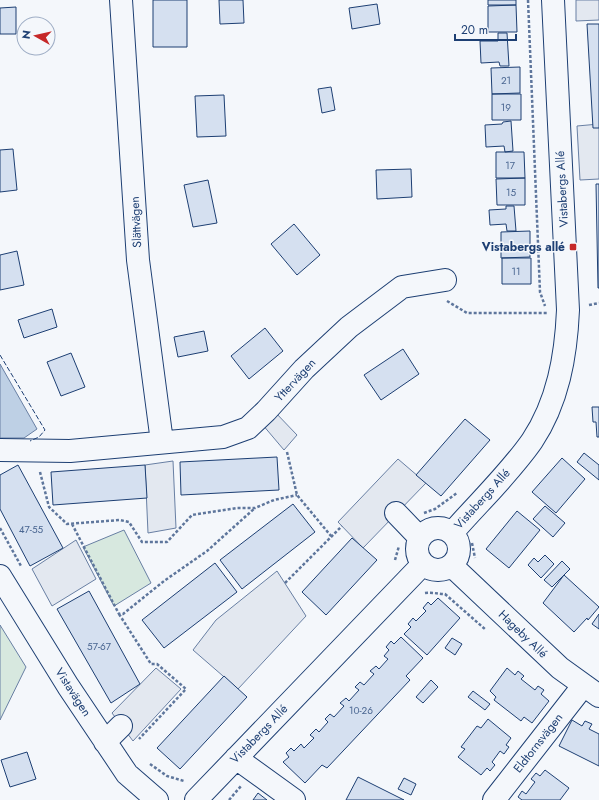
<svg xmlns="http://www.w3.org/2000/svg" width="599" height="800" font-family="Jost,sans-serif">
	<rect width="100%" height="100%" fill="#f4f7fb"/>
	<path fill="#d7e8df" stroke="#687fa3" d="M124 530 151 583 114 606 83 547Z
		M0 625 26 667 0 720Z"/>
	<path fill="#e3e8f0" stroke="#687fa3" d="M576 0H599V20L576 21Z
		M599 124V179L580 180 577 126Z
		M274 411 297 435 284 450 262 424Z
		M398 459 426 483 363 548 338 522Z
		M173 461 176 528 148 533 145 465Z
		M76 540 96 579 52 606 32 569Z
		M277 571 306 616 238 689 193 650 216 620Z
		M156 668 181 689 133 741 112 713Z"/>
	<path fill="#bed0e5" stroke="#687fa3" d="M0 364 37 429 24 438H0Z"/>
	<path fill="#d5e0f0" stroke="#1d3f73" d="M153 0H187V47H153Z
		M219 0H243L244 23 220 24Z
		M488 0H516V5H488Z
		M377 4 380 24 352 29 349 8Z
		M516 5 517 32H488V6Z
		M16 7V34H0V8Z
		M587 24H599V128H593Z
		M498 33H507L509 66H500L499 62 481 63 480 41H498Z
		M520 67V93L492 94 491 68Z
		M331 87 335 110 322 113 318 89Z
		M492 94H521V120H492Z
		M224 95 226 136 197 137 195 96Z
		M511 121 513 151 505 152 504 146 486 147 485 125 502 124 503 122Z
		M13 149 17 190 0 192V150Z
		M496 152H524L525 178H496Z
		M411 169 412 197 377 199 376 170Z
		M525 178V205H497L496 179Z
		M208 180 217 223 193 227 184 185Z
		M596 184H599V288H598Z
		M506 206H514L516 231H507L506 224 490 225 489 210 506 209Z
		M294 224 320 255 297 275 271 244Z
		M530 231V257L501 258V232Z
		M17 251 24 285 0 290V255Z
		M502 258H531V284H502Z
		M52 309 57 327 24 338 18 320Z
		M265 328 283 351 249 379 231 356Z
		M204 331 208 351 178 357 174 337Z
		M403 349 419 374 381 400 364 375Z
		M71 353 85 387 61 396 47 362Z
		M592 407H599V437H597L596 422H593Z
		M465 419 490 440 441 496 416 475Z
		M584 453 599 465V480L577 462Z
		M277 457 279 490 181 495 180 462Z
		M562 458 585 479 556 513 532 492Z
		M18 465 63 548 30 566 0 509V475Z
		M145 465 147 498 53 505 51 472Z
		M293 504 315 532 242 589 220 560Z
		M545 506 565 523 553 537 533 519Z
		M517 511 540 530 509 568 486 549Z
		M352 538 377 560 326 615 302 592Z
		M545 555 554 564 541 578 528 565 534 558 538 562Z
		M562 561 570 569 552 587 544 580Z
		M215 563 237 592 164 648 142 620Z
		M564 575 599 607 588 620 587 618 574 632 543 603Z
		M89 591 140 684 111 703 57 609Z
		M438 598 460 618 427 655 404 634 411 627 408 624 413 618 416 621 426 611 423 608 428 602 431 605Z
		M599 614V629L592 624Z
		M401 637 423 658 406 676 410 680 327 768 322 765 305 783 283 762 289 757 286 753 291 748 294 751 301 744 304 748 314 738 310 735 316 729 319 732 328 722 325 719 330 714 334 717 344 706 340 703 346 698 349 701 359 690 355 687 360 682 364 685 374 674 370 671 376 666 379 669 388 659 384 656 389 650 386 647 391 641 394 644Z
		M452 638 462 644 455 655 445 648Z
		M507 668 515 675 518 671 524 676 521 679 535 690 538 686 544 690 541 694 549 701 532 723 524 717 521 721 494 700 496 697 490 691Z
		M224 676 247 697 180 769 157 748Z
		M431 680 438 687 423 703 416 697Z
		M473 691 490 704 485 710 468 697Z
		M488 719 511 738 506 745 509 747 504 754 500 751 492 762 495 765 490 771 487 768 481 775 458 757 465 749 461 747 477 726 481 728Z
		M572 720 582 726 585 721 592 724 589 729 599 734V766L559 746Z
		M27 752 36 779 10 787 1 760Z
		M545 770 569 788 560 800H522L518 797 522 791 526 794 535 782 531 779 536 773 540 776Z
		M358 777 404 800H346Z
		M404 778 416 784 411 795 398 789Z
		M258 793 267 800H253Z"/>
	<g fill="none" stroke-linecap="round" stroke-linejoin="round">
		<defs>
			<path id="minor" d="M121 0 138 260 162 442
				M0 450 70 451 223 437 248 428 266 411 304 369 349 327 402 287 445 280
				M396 513 420 538
				M417 549a21 21 0 1 1 42 0a21 21 0 1 1-42 0Z
				M452 533C478 503 509 474 532 441 558 402 566 356 568 310L553 0
				M452 566 560 668 599 696
				M0 576 68 686 127 774 157 800
				M105 742 121 726
				M236 758 294 800
				M196 800 423 564
				M494 800 583 686"/>
		</defs>
		<use href="#minor" stroke="#1d3f73" stroke-width="24"/>
		<path stroke="#5e769c" stroke-width="2.5" stroke-dasharray="3 2" stroke-linecap="butt" d="M528 0 540 292 545 306
			M447 301 467 313H547
			M589 305 599 303
			M287 452 297 495 331 536
			M40 472 49 507 67 524 120 520 129 522 142 542H167L192 515 237 508H255L274 500 297 495
			M424 513 435 509 457 493
			M72 524 119 614H123L164 581 207 551 255 508
			M0 528 21 566
			M472 543 475 558
			M395 560 399 546
			M285 583 342 526
			M425 593C432 592 438 594 445 594L486 630
			M119 614 151 664H157L186 689 139 739
			M150 764 167 776 184 781
			M229 800 241 786"/>
		<use href="#minor" stroke="#f4f7fb" stroke-width="22"/>
		<path stroke="#1d3f73" stroke-width="1" stroke-dasharray="5 2" stroke-linecap="butt" d="M0 355 45 430 39 437 30 441"/>
	</g>
	<rect fill="#c62828" stroke="#f4f7fb" stroke-width="1.5" x="569" y="243" width="8" height="8" rx="2"/>
	<g text-anchor="middle" stroke-width="3" stroke-linejoin="round" paint-order="stroke">
		<g font-size="10" fill="#4b6792">
			<text x="506" y="84">21</text>
			<text x="506" y="111">19</text>
			<text x="510" y="169">17</text>
			<text x="511" y="196">15</text>
			<text x="516" y="275">11</text>
			<text x="31" y="533">47-55</text>
			<text x="99" y="650">57-67</text>
			<text x="361" y="714">10-26</text>
		</g>
		<g font-size="12" fill="#1d3f73" stroke="#f4f7fb">
			<text transform="translate(562 189) rotate(-93)" y="4">Vistabergs Allé</text>
			<text transform="translate(136 222) rotate(-93)" y="4">Slättvägen</text>
			<text transform="translate(295 380) rotate(-47)" y="4">Yttervägen</text>
			<text transform="translate(482 499) rotate(-48)" y="4">Vistabergs Allé</text>
			<text transform="translate(523 634) rotate(44)" y="4">Hageby Allé</text>
			<text transform="translate(73 692) rotate(57)" y="4">Vistavägen</text>
			<text transform="translate(259 734) rotate(-46)" y="4">Vistabergs Allé</text>
			<text transform="translate(538 743) rotate(-52)" y="4">Eldtornsvägen</text>
		</g>
		<g font-size="12" font-weight="bold" fill="#1d3f73" stroke="#f4f7fb" text-anchor="end">
			<text x="565" y="251">Vistabergs allé</text>
		</g>
	</g>
	<g transform="translate(36 36) rotate(278)"><circle r="19" fill="#f4f7fb" stroke="#9eadc5"/>
	<path d="M0-3L7 15L0 10L-7 15Z" fill="#c62828"/>
	<text y="-6" font-size="11" font-weight="bold" text-anchor="middle" fill="#1d3f73">N</text>
	</g>
	<path d="M455 34v6h61v-6" fill="none" stroke="#1d3f73" stroke-width="2"/>
	<text x="461" y="34" font-size="12" fill="#1d3f73" stroke="#f4f7fb" stroke-width="3" paint-order="stroke">20 m</text>
</svg>
